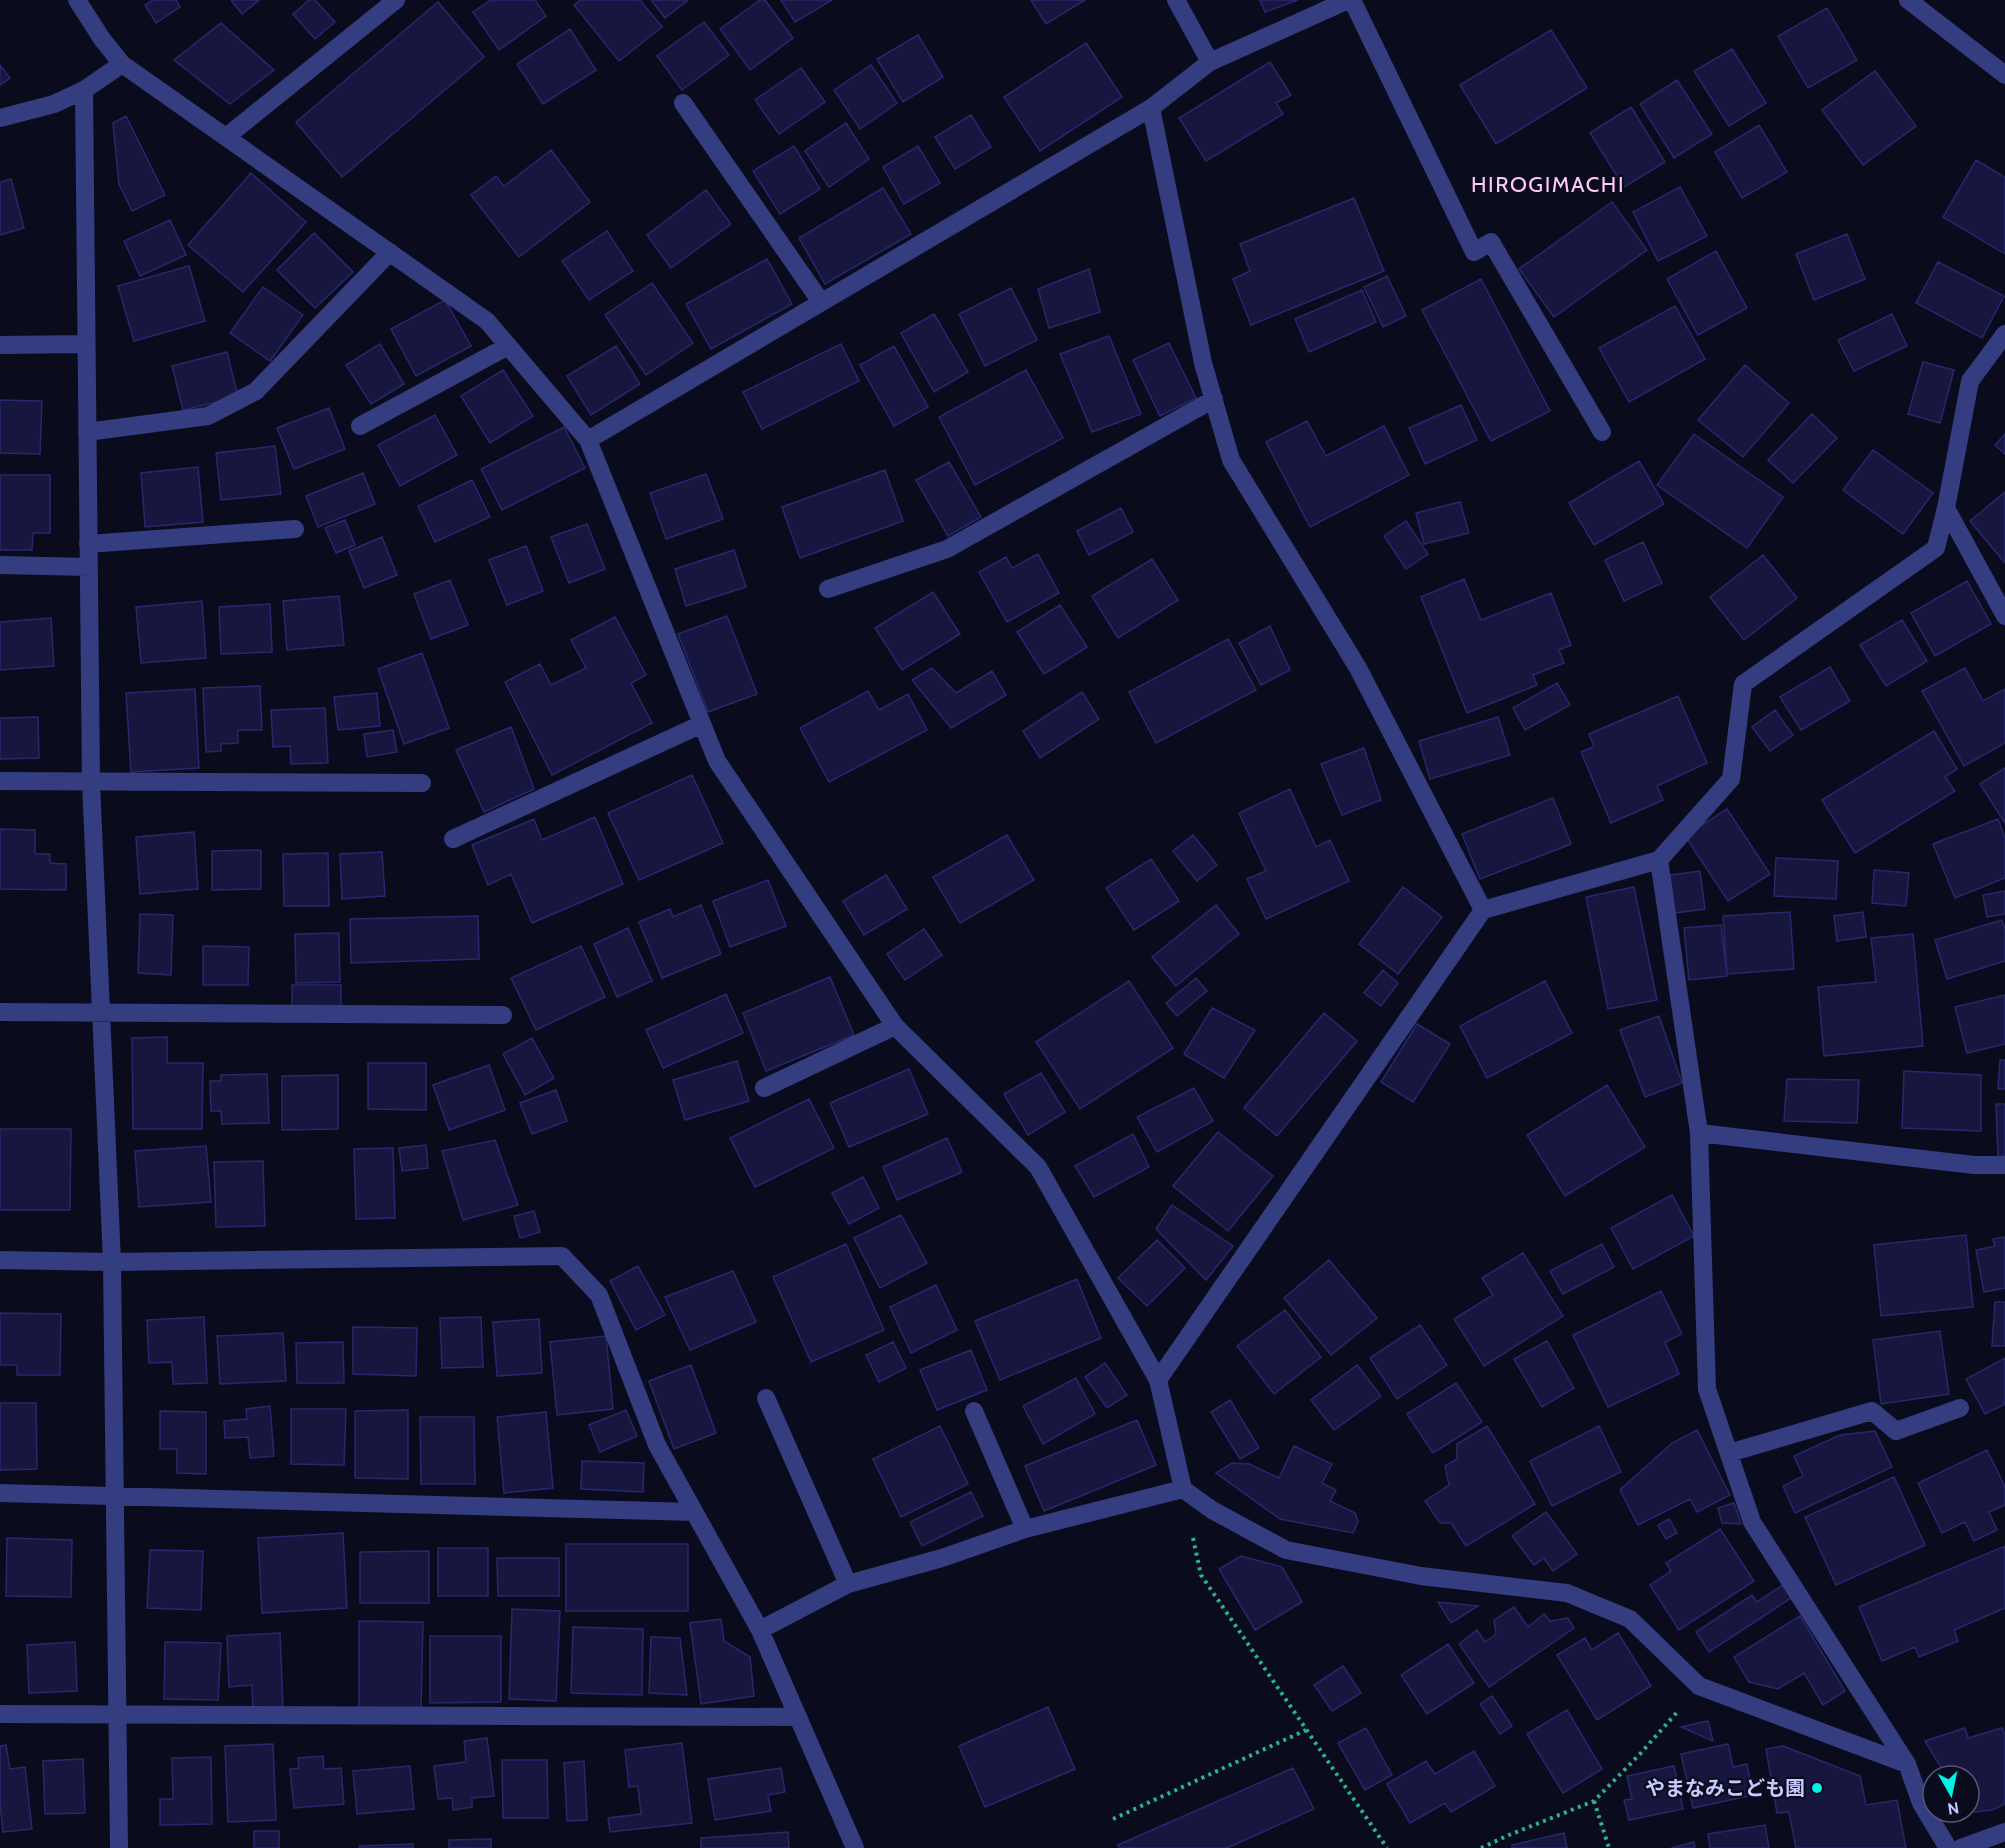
<svg xmlns="http://www.w3.org/2000/svg" width="2005" height="1848" font-family="Cabin,'Noto Sans JP',sans-serif">
	<rect width="100%" height="100%" fill="#0b0b1e"/>
	<path fill="#17163f" stroke="#29276c" stroke-width="1.5" d="M153 0H176L180 7 156 23 145 5Z
		M231 0H259L242 14Z
		M309 0H315L335 22 315 39 293 14Z
		M491 0H535L546 16 499 50 473 12Z
		M581 0H640L662 27 619 61 574 5Z
		M651 0H688L665 18Z
		M760 0H765L793 38 750 70 720 29Z
		M781 0H832L795 22Z
		M1031 0H1085L1046 24Z
		M1260 0H1298L1265 12Z
		M438 2 484 57 342 177 296 122Z
		M1827 8 1857 60 1808 88 1778 36Z
		M704 22 729 55 682 90 657 56Z
		M221 23 274 70 230 104 174 60Z
		M570 29 596 70 543 104 517 64Z
		M1551 30 1587 88 1496 144 1460 85Z
		M918 35 943 77 903 102 877 59Z
		M1086 43 1122 97 1040 151 1004 97Z
		M1732 49 1766 103 1729 126 1694 71Z
		M1270 62 1291 95 1276 103 1283 114 1206 161 1179 118Z
		M0 65 10 78 0 85Z
		M871 65 897 103 860 129 834 90Z
		M801 68 825 102 779 134 755 100Z
		M1875 71 1916 126 1863 165 1822 110Z
		M1677 80 1712 134 1674 158 1640 104Z
		M1631 107 1665 162 1624 187 1590 133Z
		M971 115 991 147 955 169 935 137Z
		M126 116 165 195 132 211 119 184 113 123Z
		M846 123 869 159 829 187 805 151Z
		M1759 125 1787 172 1742 198 1715 152Z
		M794 146 820 189 780 214 753 171Z
		M918 146 940 183 904 204 883 167Z
		M551 150 590 202 519 257 471 195 496 176 504 186Z
		M1976 160 2005 177V254L1943 217Z
		M251 173 306 222 243 292 188 245Z
		M11 179 24 228 0 235V182Z
		M1680 187 1707 236 1658 261 1633 212Z
		M883 188 911 234 825 284 799 238Z
		M706 190 731 224 671 268 647 235Z
		M1354 198 1384 271 1251 325 1233 279 1250 271 1240 244Z
		M1612 202 1647 250 1554 317 1519 269Z
		M170 220 186 255 140 276 124 241Z
		M607 231 633 271 589 300 562 261Z
		M314 233 353 272 315 308 277 270Z
		M1847 234 1865 279 1814 300 1796 254Z
		M1716 251 1747 308 1698 335 1667 279Z
		M767 259 792 304 711 349 686 304Z
		M1938 262 2004 296 1982 338 1916 303Z
		M189 266 205 321 134 341 118 286Z
		M1089 269 1100 312 1049 328 1038 289Z
		M1387 276 1406 316 1383 327 1364 287Z
		M1481 279 1550 411 1491 441 1422 310Z
		M652 283 693 343 646 375 605 315Z
		M263 287 303 315 270 361 230 333Z
		M1011 288 1037 340 985 366 959 314Z
		M1362 290 1376 322 1309 352 1295 319Z
		M445 300 471 346 416 376 391 329Z
		M1675 306 1705 359 1629 402 1599 348Z
		M934 314 968 372 934 392 901 333Z
		M1892 314 1907 346 1854 371 1838 340Z
		M1109 336 1141 414 1092 432 1060 354Z
		M1169 343 1196 398 1160 416 1133 360Z
		M380 344 404 384 371 404 346 365Z
		M841 344 859 381 762 429 743 392Z
		M616 346 640 384 591 415 567 376Z
		M894 346 928 407 894 426 860 365Z
		M227 352 238 397 183 410 172 366Z
		M1923 362 1954 370 1940 423 1908 414Z
		M1745 365 1789 403 1743 457 1698 420Z
		M503 370 533 416 490 443 461 396Z
		M1026 370 1063 438 975 485 939 417Z
		M0 400 42 401 40 454 0 453Z
		M1461 405 1477 440 1425 464 1409 428Z
		M329 408 345 449 294 469 277 428Z
		M1812 414 1837 438 1793 483 1768 460Z
		M435 415 457 455 400 486 378 445Z
		M1307 421 1326 456 1384 426 1409 475 1310 527 1266 442Z
		M564 427 585 468 502 510 481 469Z
		M1694 434 1783 497 1747 548 1657 485Z
		M2005 434V454L1995 445Z
		M275 446 281 494 221 500 216 453Z
		M1873 450 1933 493 1903 534 1843 490Z
		M1639 461 1664 504 1594 545 1569 503Z
		M949 462 981 517 948 536 916 480Z
		M198 467 203 522 145 527 141 473Z
		M885 470 903 521 800 558 782 507Z
		M363 473 375 504 318 527 306 496Z
		M706 474 723 519 666 539 650 493Z
		M0 475H50V533H33L32 550H0Z
		M472 480 490 517 435 542 418 506Z
		M2005 492V563L1970 521Z
		M1460 502 1469 533 1424 544 1416 513Z
		M1121 508 1133 532 1089 555 1077 531Z
		M345 520 355 545 336 553 325 528Z
		M1406 521 1428 554 1406 569 1384 536Z
		M587 524 605 569 569 583 551 537Z
		M382 537 397 575 364 588 349 551Z
		M1643 542 1662 583 1624 601 1605 560Z
		M526 546 543 591 507 605 489 560Z
		M734 550 746 587 686 606 675 569Z
		M1038 554 1059 593 1007 622 979 572 1006 557 1012 568Z
		M1763 555 1797 598 1744 640 1710 597Z
		M1152 559 1178 600 1118 638 1092 596Z
		M1464 579 1481 620 1551 593 1571 645 1559 650 1564 663 1533 675 1537 685 1467 713 1421 597Z
		M450 580 468 625 431 639 414 594Z
		M1967 581 1991 624 1935 656 1911 613Z
		M933 592 960 634 902 670 875 628Z
		M339 596 344 645 287 650 283 601Z
		M202 601 206 658 141 663 136 607Z
		M270 604 272 652 221 654 219 607Z
		M1060 605 1087 647 1044 674 1017 632Z
		M727 616 757 694 708 712 678 634Z
		M615 617 646 675 631 683 652 723 552 775 505 682 540 664 551 685 586 668 571 640Z
		M51 618 54 666 0 670V622Z
		M1902 620 1927 661 1886 686 1860 645Z
		M1270 626 1290 670 1261 685 1239 643Z
		M1228 639 1256 690 1156 743 1129 692Z
		M422 653 449 728 404 744 378 669Z
		M1830 667 1850 701 1801 730 1780 697Z
		M932 668 956 693 992 671 1006 695 951 728 912 680Z
		M1965 668 1983 701 2005 689V743L1964 766 1922 691Z
		M1557 683 1570 705 1525 730 1513 708Z
		M260 686 262 730H238V743L221 744V751L206 752 203 688Z
		M195 689 199 768 131 772 126 693Z
		M868 691 879 710 908 694 927 730 829 782 800 728Z
		M1082 692 1099 719 1040 758 1023 731Z
		M377 693 380 726 338 730 334 697Z
		M1678 696 1707 763 1657 786 1663 800 1611 823 1581 752 1594 747 1589 734Z
		M325 708 328 763 291 764 290 746 273 747 271 710Z
		M1775 710 1793 735 1770 751 1752 727Z
		M38 717 39 758 0 759V718Z
		M1498 717 1510 755 1430 779 1419 741Z
		M511 727 534 789 484 812 456 750Z
		M393 730 397 752 367 757 364 734Z
		M1934 731 1957 769 1945 777 1955 791 1855 853 1822 800Z
		M1364 748 1381 800 1342 815 1321 764Z
		M2005 768V823L1980 784Z
		M692 775 723 843 639 880 608 813Z
		M1290 789 1316 847 1330 840 1349 881 1266 919 1247 879 1266 871 1239 813Z
		M1553 798 1571 844 1480 879 1462 834Z
		M1727 809 1770 874 1728 901 1685 836Z
		M595 817 623 884 532 923 511 874 488 885 472 845 534 819 542 840Z
		M1998 819 2005 838V878L1955 898 1933 844Z
		M0 829 35 830V854H50V863L66 864V890L0 889Z
		M194 832 198 889 140 894 136 837Z
		M1007 835 1034 880 960 923 933 877Z
		M1193 835 1217 865 1197 881 1173 851Z
		M261 850V889L212 890V851Z
		M382 852 385 896 342 899 340 854Z
		M328 853 329 906H284L283 854Z
		M1776 858 1838 861 1836 899 1774 896Z
		M1151 859 1179 901 1134 930 1106 888Z
		M1874 870 1909 873 1906 906 1872 903Z
		M1700 871 1705 909 1675 913 1670 875Z
		M886 875 907 909 864 935 843 901Z
		M768 880 786 926 730 947 713 901Z
		M1403 887 1442 917 1398 974 1359 944Z
		M1634 887 1657 1000 1608 1009 1586 897Z
		M2005 891V914L1987 917 1983 895Z
		M701 905 721 954 662 978 639 922 670 909 673 917Z
		M1216 905 1239 934 1176 986 1152 957Z
		M1790 912 1794 969 1727 974 1723 916Z
		M1863 912 1866 937 1837 941 1834 916Z
		M140 914 173 915 171 975 138 973Z
		M478 916 479 959 351 963 350 919Z
		M2002 920 2005 930V961L1947 979 1935 940Z
		M1721 925 1727 976 1689 980 1684 928Z
		M628 928 652 981 617 997 594 944Z
		M924 929 942 955 905 980 887 954Z
		M339 933 340 982 296 983 295 934Z
		M1913 934 1923 1046 1824 1056 1818 987 1876 982 1871 938Z
		M203 946 249 947 248 985H203Z
		M581 946 605 997 536 1030 511 978Z
		M1383 970 1398 983 1381 1006 1364 993Z
		M830 977 854 1035 766 1071 743 1013Z
		M1196 978 1207 991 1177 1016 1166 1003Z
		M1129 981 1173 1048 1080 1109 1036 1042Z
		M1545 981 1572 1033 1487 1078 1460 1026Z
		M292 985H341V1008H292Z
		M726 994 743 1033 663 1068 646 1030Z
		M2005 995V1044L1967 1053 1955 1007Z
		M1212 1008 1255 1030 1224 1078 1184 1054Z
		M1324 1013 1357 1041 1277 1136 1244 1108Z
		M1659 1016 1682 1083 1645 1097 1620 1030Z
		M1417 1024 1450 1044 1413 1102 1381 1082Z
		M167 1037V1063H203L202 1129H133L132 1038Z
		M532 1038 554 1078 525 1095 503 1054Z
		M2000 1060H2005V1089H1998Z
		M737 1061 749 1101 685 1120 673 1080Z
		M368 1063H426V1110L368 1109Z
		M489 1065 505 1110 449 1130 433 1085Z
		M909 1069 928 1114 849 1147 830 1103Z
		M1904 1071 1981 1075V1131L1902 1128Z
		M1041 1073 1065 1112 1028 1135 1004 1094Z
		M267 1074 269 1123 222 1124 221 1111H211L210 1081H221V1075Z
		M338 1075V1129L282 1130V1076Z
		M1787 1079 1859 1080 1857 1123 1784 1121Z
		M1607 1085 1645 1147 1565 1196 1527 1135Z
		M1194 1088 1213 1121 1157 1152 1137 1117Z
		M556 1090 567 1121 532 1134 520 1103Z
		M809 1099 834 1148 755 1187 730 1138Z
		M1996 1104H2005V1156H1998Z
		M0 1129H71L70 1210H0Z
		M1218 1132 1273 1176 1228 1231 1173 1186Z
		M1133 1134 1149 1167 1094 1197 1075 1166Z
		M947 1138 962 1172 897 1200 883 1167Z
		M495 1140 518 1205 463 1220 442 1151Z
		M426 1145 428 1168 402 1171 399 1148Z
		M206 1146 211 1202 139 1207 135 1151Z
		M393 1148 395 1218 356 1219 354 1149Z
		M263 1161 265 1226 216 1227 214 1162Z
		M863 1177 879 1208 849 1224 832 1193Z
		M1672 1195 1694 1236 1633 1269 1611 1228Z
		M1172 1205 1233 1246 1206 1280 1156 1229Z
		M534 1211 540 1232 520 1238 514 1216Z
		M901 1215 927 1263 880 1288 854 1238Z
		M1966 1235 1973 1307 1881 1316 1874 1245Z
		M2005 1237V1288L1984 1292 1976 1250 1995 1246 1993 1239Z
		M1157 1240 1185 1268 1147 1306 1118 1278Z
		M846 1244 884 1330 811 1362 773 1277Z
		M1602 1244 1614 1267 1563 1294 1550 1271Z
		M1523 1253 1563 1316 1484 1366 1454 1319 1493 1295 1482 1278Z
		M1329 1260 1377 1318 1331 1355 1284 1298Z
		M638 1266 665 1315 636 1330 610 1281Z
		M733 1271 756 1322 690 1350 665 1297Z
		M1077 1279 1101 1338 1000 1380 975 1321Z
		M936 1285 957 1330 911 1353 890 1307Z
		M1661 1291 1682 1334 1665 1342 1679 1374 1608 1407 1573 1335Z
		M1995 1302H2005V1346H1992Z
		M1285 1310 1321 1357 1274 1394 1237 1346Z
		M0 1313 61 1314 60 1375H17V1365H0Z
		M204 1317 207 1383 173 1384 172 1362 149 1363 147 1320Z
		M481 1317 483 1367 442 1368 440 1318Z
		M539 1319 542 1373 497 1376 493 1322Z
		M1420 1325 1447 1365 1397 1399 1370 1358Z
		M353 1327 417 1328 416 1376 353 1374Z
		M1940 1331 1949 1394 1881 1404 1873 1340Z
		M283 1333 286 1381 220 1384 217 1336Z
		M606 1336 613 1409 557 1415 550 1342Z
		M1547 1341 1574 1388 1542 1407 1514 1359Z
		M343 1342 344 1383H297L296 1343Z
		M893 1342 906 1368 879 1382 866 1355Z
		M971 1350 987 1390 937 1410 920 1370Z
		M2005 1358V1404L1985 1414 1966 1379Z
		M1105 1363 1127 1395 1107 1408 1085 1377Z
		M691 1365 716 1433 674 1449 649 1381Z
		M1357 1365 1381 1396 1334 1430 1311 1400Z
		M1076 1378 1095 1414 1043 1444 1023 1406Z
		M1456 1383 1482 1422 1433 1453 1407 1414Z
		M1230 1400 1259 1448 1240 1459 1211 1412Z
		M0 1403H36L37 1469 0 1470Z
		M270 1406 274 1456 250 1458 248 1437 225 1438 224 1421 247 1419 246 1409Z
		M291 1409H346L344 1465 291 1464Z
		M408 1410V1479L355 1478V1411Z
		M626 1410 637 1436 600 1452 589 1425Z
		M160 1411 206 1412V1474L177 1473V1449H160Z
		M546 1412 553 1488 504 1493 497 1417Z
		M420 1417H474L475 1484H421Z
		M1137 1420 1156 1465 1044 1511 1025 1466Z
		M940 1426 968 1484 901 1517 873 1459Z
		M1487 1426 1535 1504 1466 1546 1451 1523H1440L1425 1501 1449 1485 1445 1466 1457 1459V1444Z
		M1599 1426 1621 1472 1552 1506 1530 1461Z
		M1697 1430 1730 1495 1697 1512 1690 1499 1638 1525 1620 1490 1672 1443Z
		M1875 1431 1892 1467 1795 1513 1783 1486 1803 1476 1794 1456 1840 1435Z
		M1294 1446 1332 1464 1322 1483 1336 1490 1330 1501 1355 1513 1358 1522 1353 1533 1280 1519 1216 1473 1232 1463 1249 1464 1279 1478Z
		M1987 1450 2005 1487V1505L1989 1512 1997 1530 1974 1541 1965 1522 1942 1533 1918 1483Z
		M582 1461 644 1463 643 1492 581 1489Z
		M1894 1477 1925 1545 1836 1585 1805 1517Z
		M971 1492 983 1516 922 1546 910 1522Z
		M1734 1503 1741 1524 1722 1523 1718 1508Z
		M1546 1512 1577 1554 1553 1571 1544 1558 1534 1565 1512 1536Z
		M1669 1519 1677 1533 1666 1539 1658 1525Z
		M1720 1529 1754 1581 1679 1630 1650 1585 1671 1571 1666 1563Z
		M343 1533 347 1608 262 1613 258 1538Z
		M7 1538 72 1540 71 1597 6 1596Z
		M566 1544H688V1611H566Z
		M2005 1546V1608L1954 1630 1958 1641 1919 1657 1915 1647 1882 1661 1859 1607Z
		M438 1548H488V1596H438Z
		M150 1550 203 1551 201 1610 147 1608Z
		M429 1551V1603H360V1552Z
		M1241 1556 1282 1567 1302 1602 1255 1630 1219 1569Z
		M497 1558H559V1596H498Z
		M1783 1585 1791 1598 1709 1652 1696 1632 1752 1595 1757 1602Z
		M1438 1602 1478 1606 1451 1623Z
		M1514 1607 1528 1627 1544 1614 1550 1621 1568 1618 1574 1628 1489 1687 1459 1644 1477 1630 1485 1642 1496 1634 1494 1620Z
		M512 1609 560 1611 556 1701 509 1699Z
		M1800 1616 1845 1691 1823 1705 1804 1673 1778 1689 1749 1682 1734 1657Z
		M721 1619 724 1641 750 1657 754 1696 701 1704 690 1623Z
		M359 1621 423 1622 421 1709 359 1708Z
		M573 1627 643 1629 642 1695 571 1693Z
		M280 1633 283 1707 253 1709 252 1685 229 1687 227 1636Z
		M1618 1633 1651 1686 1597 1720 1557 1655 1585 1638 1592 1650Z
		M430 1636H501V1702L430 1703Z
		M651 1637 680 1638 687 1695 649 1693Z
		M75 1642 77 1691 29 1693 27 1645Z
		M165 1642 221 1643 218 1700 164 1699Z
		M1448 1644 1474 1683 1427 1714 1401 1675Z
		M1343 1666 1361 1693 1332 1711 1314 1685Z
		M1492 1696 1512 1726 1500 1734 1480 1704Z
		M1048 1707 1075 1769 985 1807 959 1746Z
		M1567 1710 1602 1769 1563 1793 1527 1734Z
		M1708 1721 1713 1741 1681 1727Z
		M1366 1728 1392 1775 1365 1790 1338 1743Z
		M1965 1728 1968 1738 2002 1728 2005 1735V1804L1992 1810 1975 1812 1969 1808V1776H1946L1925 1741Z
		M487 1738 494 1796 472 1798V1807L453 1810 452 1798 438 1799 434 1766 466 1762 464 1741Z
		M682 1743 692 1823 610 1832 608 1818 641 1814 638 1786 629 1787 625 1750Z
		M273 1744 276 1820 228 1822 225 1746Z
		M1728 1744 1733 1767 1747 1764 1753 1795 1693 1808 1681 1754Z
		M6 1745 10 1769 25 1767 32 1829 3 1832 0 1802V1746Z
		M1783 1746 1860 1776 1866 1805 1897 1800 1906 1848H1796L1789 1812 1777 1813 1766 1749Z
		M1474 1751 1495 1786 1451 1812 1445 1803 1410 1823 1387 1784 1426 1761 1435 1774Z
		M323 1756 324 1769 341 1768 344 1804 294 1808 290 1769 299 1768 298 1758Z
		M211 1757 212 1824 160 1825V1799H173L172 1758Z
		M83 1759 85 1813 45 1814 43 1761Z
		M502 1760H547L548 1818H503Z
		M584 1761 587 1820 567 1821 564 1763Z
		M410 1766 414 1809 357 1814 353 1771Z
		M1674 1766 1683 1809 1629 1820 1624 1800 1632 1799 1627 1776Z
		M781 1768 785 1792 768 1795 771 1811 715 1820 708 1779Z
		M1293 1768 1314 1809 1227 1848H1119L1118 1845Z
		M1765 1825 1769 1848H1710L1708 1834Z
		M254 1831H279V1848H254Z
		M788 1832 789 1848H701V1838Z
		M1564 1833 1567 1848H1512V1845Z
		M491 1839V1848H449V1840Z
		M1694 1842 1695 1848H1671Z
		M413 1844V1848H360L359 1846Z"/>
	<g fill="none" stroke-linecap="round" stroke-linejoin="round">
		<path stroke="#28b393" stroke-width="4" stroke-dasharray="3 4.5" stroke-linecap="butt" d="M1193 1538 1201 1575 1387 1848
			M1594 1801 1609 1848
			M1113 1819 1306 1730
			M1481 1848 1509 1835 1594 1801 1640 1754 1679 1710"/>
		<path stroke="#343d7f" stroke-width="18" d="M77 0 102 39 122 64 487 321 588 440 717 761 895 1026 1038 1167 1158 1380 1183 1489 1212 1510 1286 1550 1421 1576 1567 1593 1630 1619 1699 1686 1907 1764
			M1176 0 1210 62
			M1352 0 1474 252 1491 242 1602 432
			M1908 0 2005 75
			M84 90 91 783 112 1262 119 1848
			M683 103 821 302
			M1151 108 1203 363 1231 460 1358 668 1483 910
			M0 118 54 104 84 90 122 64
			M226 137 396 0
			M0 345 86 344
			M360 426 508 346
			M87 432 208 416 256 391 390 252
			M588 440 1151 108 1210 62 1348 0
			M1946 508 2005 616
			M88 544 295 529
			M0 565 89 567
			M828 589 947 549 1214 399
			M0 781 422 783
			M453 839 702 724
			M1659 860 1699 1133 1707 1389 1752 1522 1907 1764 1921 1803 1948 1848
			M0 1012 503 1015
			M764 1088 895 1026
			M1699 1133 1974 1165H2005
			M0 1260 112 1262 562 1256 599 1295 657 1445 760 1630 855 1848
			M1158 1380 1483 910 1659 860 1731 779 1743 684 1936 548 1946 508 1970 381 2005 334
			M766 1398 848 1584
			M974 1411 1025 1529
			M1729 1453 1872 1411 1896 1431 1960 1408
			M0 1493 694 1512
			M760 1630 848 1584 942 1558 1025 1529 1183 1489
			M0 1714 797 1717
			M1961 1848 2005 1832"/>
	</g>
	<circle fill="#00f2e2" stroke="#0b0b1e" stroke-width="2" cx="1817" cy="1788" r="6"/>
	<g text-anchor="middle" stroke-width="4.5" stroke-linejoin="round" paint-order="stroke">
		<g font-size="20" font-weight="bold" fill="#c7caff" stroke="#0b0b1e" text-anchor="end">
			<text x="1805" y="1795">やまなみこども園</text>
		</g>
		<g font-size="22" letter-spacing="1.5" fill="#ffc9f5" stroke="#0b0b1e">
			<text x="1548" y="192">HIROGIMACHI</text>
		</g>
	</g>
	<g transform="translate(1951 1794) rotate(171)"><circle r="28" fill="#0b0b1e" stroke="#565778" stroke-width="1.5"/>
	<path d="M0-4.5L10 22L0 15L-10 22Z" fill="#00f2e2"/>
	<text y="-9" font-size="16" font-weight="bold" text-anchor="middle" fill="#c7caff">N</text>
	</g>
</svg>
